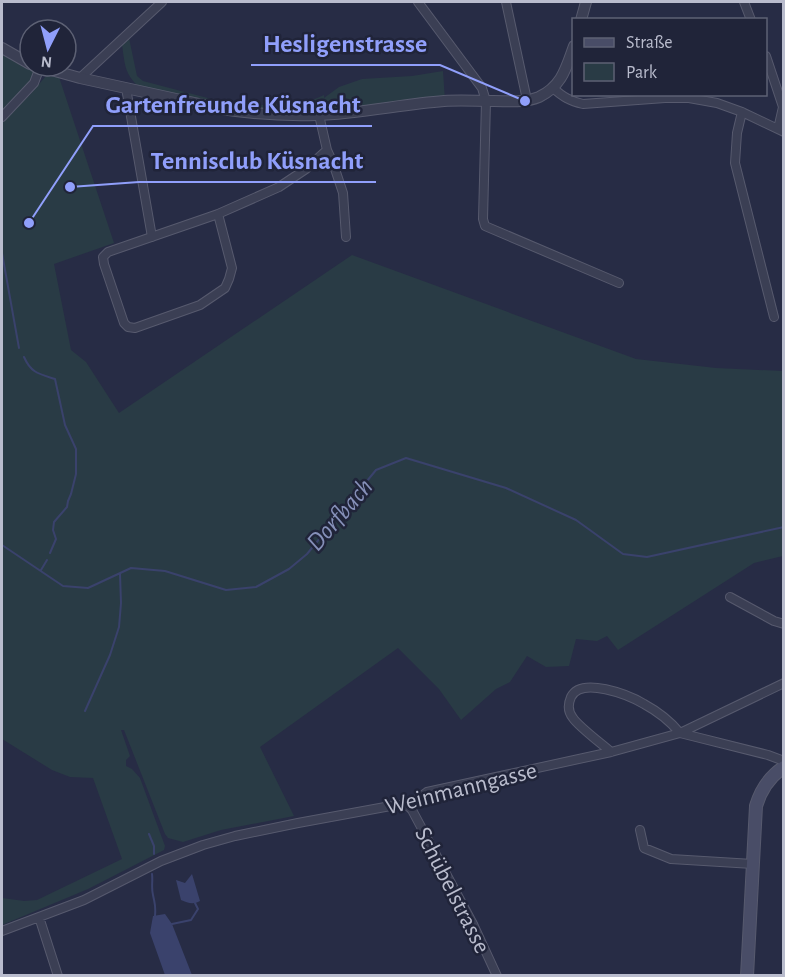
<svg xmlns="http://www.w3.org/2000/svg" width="785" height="977" font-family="'Alegreya Sans',sans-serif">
	<rect width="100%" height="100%" fill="#272c45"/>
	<path fill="#293b45" d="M129 38 137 76 143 81 219 101 248 105H287L306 103 324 95V98L339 87 362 79 412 76 443 71 445 101C379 106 313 114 247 109 211 106 175 95 139 87 124 73 125 64 122 45Z
		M2 49 40 67 19 104 29 96 46 76 59 77 114 243 54 264 71 350 86 362 119 413 352 255 636 359 716 368 783 371V556L754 563 618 650 607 636 597 641 576 639 569 666 546 667 527 656 510 682 496 689 461 720 439 689 398 648 260 747 294 816 221 830 183 842 168 838 165 834 124 730H121L130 756 126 760V766L132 769 140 778 165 846 164 850 88 889 2 925V898L24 901 37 900 122 859 93 778 70 777 52 770 2 739Z"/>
	<path fill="#3a426c" d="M192 874 200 901C193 905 188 903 181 900L176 880 185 883Z
		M165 914 172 924 192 975H165L150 933 153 916Z"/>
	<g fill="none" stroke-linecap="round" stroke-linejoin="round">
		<path stroke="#3a426c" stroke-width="2" d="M2 253 19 348
			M24 357C31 373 39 374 55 379L65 425 76 449V474L71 494 68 501 67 507 54 522 53 530 56 539 50 553
			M2 545 63 586 88 588 131 568 165 571 226 590 256 587 289 569 307 554 376 470 406 458 506 488 576 520 623 554 647 557 784 527
			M41 570 47 560
			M85 711 110 655 119 627 121 603 120 574
			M149 834 154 846V854
			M152 874C153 881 151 888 153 895 155 905 156 905 155 916
			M172 924 191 920 198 909 195 903"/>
		<defs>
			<path id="minor" d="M418 2 482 88 486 101 483 219 485 226 619 283
				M506 2 527 100
				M744 2 751 20
				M766 56 783 107 778 129
				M80 78 162 2
				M126 88 152 237
				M553 88C563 97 570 101 583 104L665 98H689L717 103 742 112 784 132
				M742 112 737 133 735 163 774 317
				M319 115 327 150 333 163 343 193 346 237
				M2 117 34 83 40 67
				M218 214 232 268 229 279 225 288 200 305 135 328 128 327 124 323 104 264 103 257 108 252Z
				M218 214 279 187 306 169 327 150
				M730 597 774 621 784 624
				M611 752C602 744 579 727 573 718 568 712 568 704 571 697 581 676 629 695 644 704 657 711 670 721 680 733L768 755 784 761
				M408 806 412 810 473 924 497 976
				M640 830 644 848 671 859 753 864
				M39 917 58 976
				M2 931 84 900 161 861 203 845 235 836 298 823 396 805 408 806 427 792 611 752 680 733 784 683"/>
			<path id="tertiary" d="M581 20 586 2
				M2 48 30 64
				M37 66 80 78 222 109C253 114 285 116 317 115 359 114 402 104 444 101 460 100 477 101 494 101 509 101 525 103 539 97 562 86 566 68 574 46"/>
			<path id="secondary" d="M747 976 756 806C761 789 769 777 784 767"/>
		</defs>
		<use href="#minor" stroke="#575a6e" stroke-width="10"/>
		<use href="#tertiary" stroke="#575a6e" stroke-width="12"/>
		<use href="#secondary" stroke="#575a6e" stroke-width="14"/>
		<use href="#minor" stroke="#3b3f54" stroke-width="8"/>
		<use href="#tertiary" stroke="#3b3f54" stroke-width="10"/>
		<use href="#secondary" stroke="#494d67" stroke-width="12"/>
	</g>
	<g text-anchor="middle" stroke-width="5" stroke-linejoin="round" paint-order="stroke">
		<g font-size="24" fill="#b9bccd" stroke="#202439">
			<text transform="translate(461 788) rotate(-14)" y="8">Weinmanngasse</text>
			<text transform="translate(453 890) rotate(63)" y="8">Schübelstrasse</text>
		</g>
		<g font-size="26" font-style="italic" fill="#8690b9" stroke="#202439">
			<text transform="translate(339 514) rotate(-49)" y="9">Dorfbach</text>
		</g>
	</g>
	<path fill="none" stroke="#909ffb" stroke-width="2" d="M525 101L440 65H251M29 223L93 126H372M70 187L139 182H376"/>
	<g fill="#909ffb" stroke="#202439" stroke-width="2">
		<circle cx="525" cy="101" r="6"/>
		<circle cx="29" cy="223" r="6"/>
		<circle cx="70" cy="187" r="6"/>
	</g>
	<g font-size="26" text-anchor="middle" font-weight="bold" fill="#909ffb" stroke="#202439" stroke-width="5" stroke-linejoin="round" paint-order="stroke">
		<text x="345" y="52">Hesligenstrasse</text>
		<text x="233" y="113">Gartenfreunde Küsnacht</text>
		<text x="257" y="169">Tennisclub Küsnacht</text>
	</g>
	<rect width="785" height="977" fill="none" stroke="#b9bccd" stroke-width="6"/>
	<rect x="572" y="18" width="195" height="78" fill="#202439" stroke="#5d6174" stroke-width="1.5"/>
	<rect x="584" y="38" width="30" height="9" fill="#494d67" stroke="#5d6174" stroke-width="1.5"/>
	<text x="626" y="48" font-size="18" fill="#b9bccd">Straße</text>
	<rect x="584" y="63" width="30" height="18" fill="#293b45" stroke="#5d6174" stroke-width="1.5"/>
	<text x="626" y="78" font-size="18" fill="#b9bccd">Park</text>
	<g transform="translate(48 48) rotate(186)"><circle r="28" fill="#202439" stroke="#5d6174" stroke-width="1.5"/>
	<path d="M0-4.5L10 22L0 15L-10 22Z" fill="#909ffb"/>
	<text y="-9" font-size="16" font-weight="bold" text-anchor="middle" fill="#b9bccd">N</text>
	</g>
</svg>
